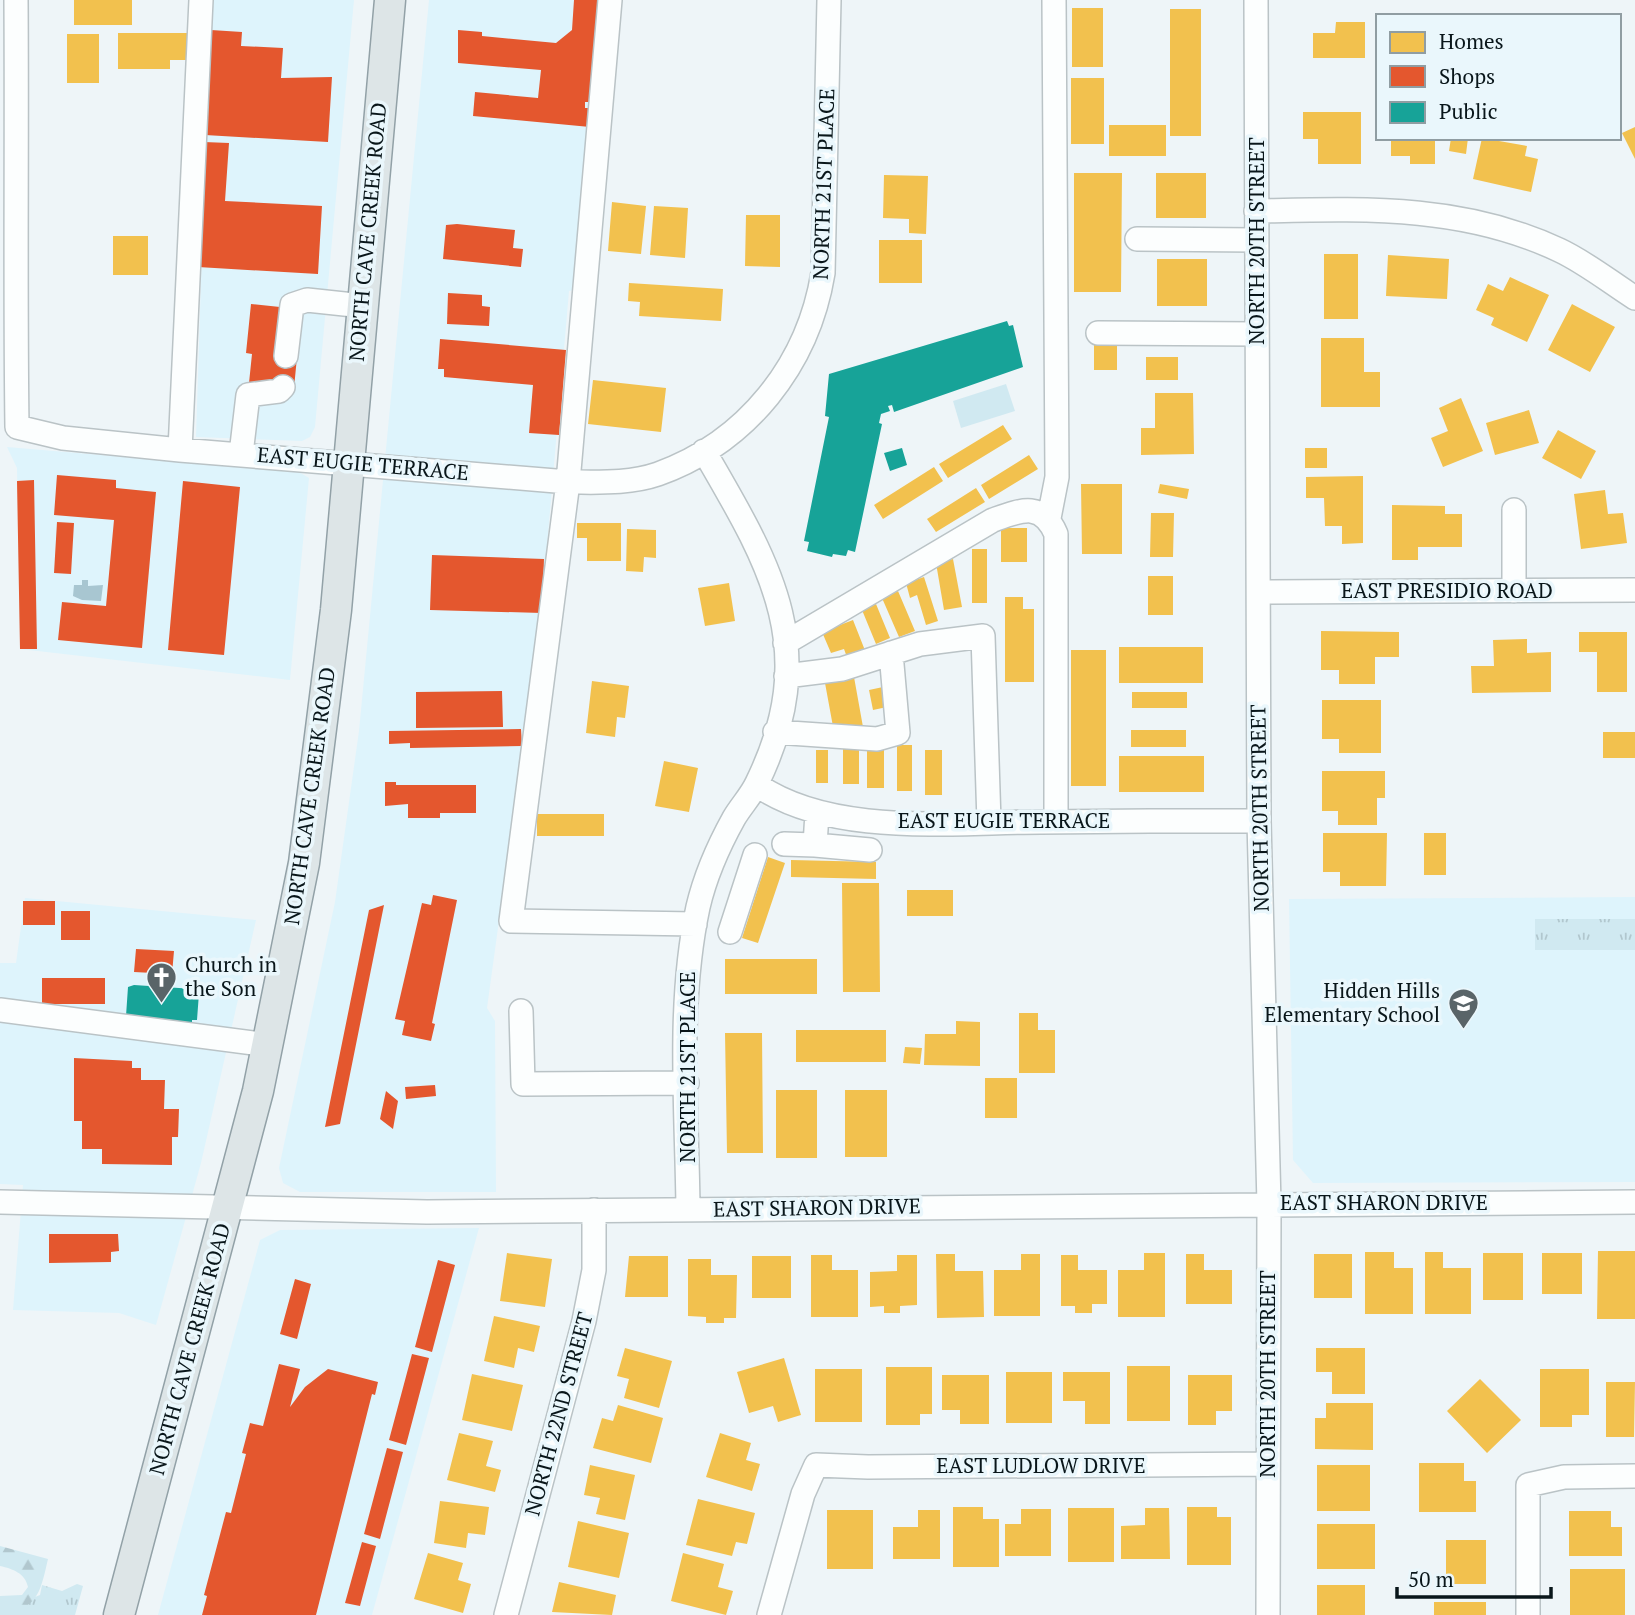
<svg xmlns="http://www.w3.org/2000/svg" width="1635" height="1615" font-family="'PT Serif',serif">
	<defs>
		<pattern id="grass-tufts" width="24" height="20" patternUnits="userSpaceOnUse" patternTransform="scale(1.75)"><rect width="24" height="20" fill="#d0e9f1"/><path d="M3 7l-1-3M5 7V3M7 7l1-3M15 17l-1-3M17 17v-4M19 17l1-3" fill="none" stroke="#b1c7ce"/></pattern>
		<pattern id="forest-firs" width="22" height="20" patternUnits="userSpaceOnUse" patternTransform="scale(1.75)"><rect width="22" height="20" fill="#d0e9f1"/><path d="M5 1l3.5 6h-7zM16 11l3.5 6h-7z" fill="#b1c7ce"/></pattern>
	</defs>
	<rect width="100%" height="100%" fill="#eef5f8"/>
	<path fill="#def4fc" d="M210 0H354L315 427 310 437 302 441 196 437Z
		M429 0H603L574 290 569 291 541 615 487 1008 495 1021 496 1192H300L283 1183 279 1168 335 902 359 731Z
		M7 447 299 472 309 478 290 680 20 649 17 468Z
		M1635 897V1182L1313 1183 1293 1160 1289 899Z
		M25 898 256 920 201 1163 156 1325 119 1313 13 1310 23 1185 0 1184V963H16Z
		M479 1228 372 1615H158L260 1240 280 1230Z"/>
	<path fill="url(#grass-tufts)" d="M1535 919H1635V950H1535Z
		M77 1584 83 1586 75 1615H0V1611L40 1595 42 1585 62 1591Z"/>
	<path fill="url(#forest-firs)" d="M0 1546 48 1559C41 1589 38 1613 0 1611V1596L22 1595 28 1587C25 1573 13 1569 0 1566Z"/>
	<path fill="#d0e9f1" d="M1006 384 1015 411 961 428 953 401Z"/>
	<path fill="#a8c6d1" d="M82 580H88V586L103 585 101 601 82 600 73 596 74 585H82Z"/>
	<path fill="#f2c14e" d="M74 0H132V25H74Z
		M1072 8H1103V67H1072Z
		M1170 9H1201V136H1170Z
		M1336 22H1365V58H1313V33H1335Z
		M118 33H189V60H170V69H118Z
		M67 34H99V83H67Z
		M1071 78H1104V144H1071Z
		M1303 112H1361V164H1318V139H1303Z
		M1109 125H1166V156H1109Z
		M1635 127V159L1622 133Z
		M1391 138H1435V164H1410V156H1391Z
		M1451 138H1468L1466 154 1449 151Z
		M1482 138 1527 146 1525 156 1538 159 1531 192 1473 179Z
		M1074 173H1122L1121 292H1074Z
		M1156 173H1206V218H1156Z
		M884 175 928 176 926 234 909 233V219L883 218Z
		M612 202 646 206 641 254 608 251Z
		M654 206 688 208 685 258 650 255Z
		M746 215H780V267L745 266Z
		M113 236H148V275H113Z
		M879 240H922V283H879Z
		M1324 254H1358V319H1324Z
		M1388 255 1449 259 1447 299 1386 296Z
		M1157 259H1207V306H1157Z
		M1510 277 1549 295 1527 342 1491 325 1494 318 1476 310 1488 284 1503 291Z
		M629 283 723 289 721 321 639 316 640 302 628 301Z
		M1572 304 1615 327 1590 372 1548 350Z
		M1094 338H1117V370H1094Z
		M1321 338H1364V372H1380V407H1321Z
		M1146 357H1178V380H1146Z
		M593 380 666 388 661 432 588 424Z
		M1155 393H1193L1194 454 1141 455V428H1155Z
		M1461 398 1483 451 1443 467 1431 438 1448 431 1439 408Z
		M1529 410 1539 443 1495 455 1486 423Z
		M1003 425 1012 439 948 478 939 464Z
		M1558 430 1596 451 1581 479 1542 458Z
		M1305 448H1327V468H1305Z
		M1029 455 1038 469 989 499 981 485Z
		M934 467 943 481 883 519 874 505Z
		M1363 476V543L1342 544V526H1325L1324 498H1306V477Z
		M1081 484H1122V554H1082Z
		M1160 484 1189 489 1187 499 1158 493Z
		M976 488 985 502 936 532 927 519Z
		M1605 490 1608 514 1623 513 1627 543 1581 549 1574 494Z
		M1392 505 1445 506V514H1462V547H1418V560H1392Z
		M1151 513H1174L1173 557H1150Z
		M577 523H621V561H587V538H577Z
		M1001 528H1027V562H1001Z
		M627 529 656 530V558L644 557 643 572 626 571Z
		M972 549H987V603H972Z
		M953 559 962 607 944 610 936 563Z
		M1148 576H1173V615H1148Z
		M924 577 938 621 926 625 917 595 910 598 906 583Z
		M729 583 735 621 705 626 698 588Z
		M898 591 915 631 899 637 882 598Z
		M1005 597H1023V609H1034V682H1005Z
		M876 604 890 638 876 644 862 610Z
		M853 620 866 653 848 660 844 649 831 653 822 632Z
		M1321 631 1399 632V657H1375V684H1339V670H1321Z
		M1579 632H1627V692H1597V652H1579Z
		M1527 639V653L1551 652V692L1472 693 1471 666H1494L1493 640Z
		M1119 647H1203V683H1119Z
		M1071 650H1106V786H1071Z
		M854 677 863 727 834 732 825 683Z
		M592 681 629 686 625 718 617 717 615 737 586 733Z
		M883 687 887 707 873 710 869 690Z
		M1132 692H1187V708H1132Z
		M1322 700H1381V753H1339V739H1322Z
		M1131 730H1186V747H1131Z
		M1603 732H1635V758H1603Z
		M867 745H884V788H867Z
		M897 745H912V791H897Z
		M843 748H859V784H843Z
		M816 750H828V783H816Z
		M925 750H942V795H925Z
		M1119 756H1204V792H1119Z
		M664 761 698 768 689 812 655 806Z
		M1322 771H1385V798H1377V825H1338V811H1322Z
		M537 814H604V836H537Z
		M1323 833H1387L1386 886H1340V872H1323Z
		M1424 833H1446V875H1424Z
		M768 857 785 863 758 943 742 938Z
		M791 860 876 862V879L791 877Z
		M842 883H879L880 992H843Z
		M907 890H953V916H907Z
		M725 959H817V994H725Z
		M1019 1013H1038V1030H1055V1073H1019Z
		M956 1021 980 1022V1066L924 1065 925 1034H956Z
		M796 1030H886V1062H796Z
		M725 1033H762L763 1153H727Z
		M905 1047 922 1048 920 1064 903 1063Z
		M985 1078H1017V1118H985Z
		M776 1090H817V1158H776Z
		M845 1090H887V1157H845Z
		M1598 1251H1635V1319H1597Z
		M1365 1252H1394V1268H1413V1314H1365Z
		M1425 1252H1443V1268H1471V1314H1425Z
		M507 1253 552 1259 545 1307 500 1301Z
		M1144 1253H1165V1317H1118V1270H1144Z
		M1483 1253H1523V1300H1483Z
		M1542 1253H1582V1294H1542Z
		M936 1254H955V1271H983L984 1317 937 1318Z
		M1021 1254H1040V1316H994V1270H1021Z
		M1186 1254H1204V1270H1232V1304H1186Z
		M1314 1254H1352V1298H1314Z
		M811 1255H832V1270H858V1317H811Z
		M897 1255H917V1305L900 1306V1313H884V1306L870 1307V1272L897 1271Z
		M1061 1255H1078V1270H1107V1304H1092V1313H1075V1306H1061Z
		M629 1256H668V1297H625Z
		M752 1256H791V1298H752Z
		M688 1259H711V1275H737L736 1318H724V1323H706V1317L688 1316Z
		M494 1316 540 1326 534 1352 518 1348 514 1368 484 1361Z
		M625 1348 672 1361 659 1408 624 1398 629 1379 617 1376Z
		M1316 1348H1365V1394H1332V1372H1316Z
		M784 1358 801 1415 778 1422 773 1406 749 1413 737 1372Z
		M1127 1366H1170V1421H1127Z
		M886 1367H932V1414H920V1425H886Z
		M815 1369H862V1422H815Z
		M1540 1369H1589V1415H1572V1427H1540Z
		M1006 1372H1052V1423H1006Z
		M1063 1372H1110V1424H1085V1401H1063Z
		M472 1374 523 1385 512 1431 462 1420Z
		M942 1375H989V1424H960V1410H942Z
		M1188 1375H1232V1411H1216V1425H1188Z
		M1480 1379 1521 1420 1487 1453 1447 1411Z
		M1606 1382H1635L1634 1437H1606Z
		M1326 1403H1373V1450L1315 1449V1418H1326Z
		M618 1405 663 1418 651 1463 593 1448 602 1418 613 1421Z
		M459 1433 493 1441 486 1466 501 1470 495 1492 447 1480Z
		M720 1433 751 1443 746 1460 760 1464 752 1491 706 1477Z
		M1419 1463H1464V1481H1476V1512H1419Z
		M590 1465 635 1475 625 1520 596 1514 600 1498 584 1495Z
		M1317 1465H1370V1511H1317Z
		M698 1499 755 1513 747 1544 736 1542 732 1556 686 1545Z
		M440 1501 489 1507 485 1535 468 1533 466 1548 434 1543Z
		M953 1507H983V1519H999V1567H953Z
		M1187 1507H1217V1517H1231V1565H1187Z
		M1068 1508H1114V1562H1068Z
		M1145 1508H1169L1170 1559H1121V1526L1145 1525Z
		M1021 1509H1051V1556H1005V1524H1021Z
		M827 1510H873V1569H827Z
		M918 1510H940V1559H893V1527H918Z
		M1569 1511H1611V1527H1622V1556H1569Z
		M578 1521 629 1533 619 1578 568 1567Z
		M1317 1524H1375V1569H1317Z
		M1446 1540H1486V1584H1446Z
		M428 1553 463 1563 458 1580 471 1584 463 1613 414 1599Z
		M683 1553 724 1564 718 1587 733 1591 726 1615 671 1601Z
		M1570 1569H1625V1615H1570Z
		M559 1582 616 1595 612 1615 552 1612Z
		M1317 1585H1365V1615H1317Z
		M1434 1602H1486V1615H1434Z"/>
	<path fill="#e4572e" d="M574 0H601L592 102H585V108H592L590 127 473 116 475 92 538 98 541 70 458 63V30L482 32V36L556 43 572 30Z
		M211 30 242 32 241 46 283 48 281 78 332 77 328 142 205 135Z
		M204 142 229 143 225 201 322 206 318 274 198 267Z
		M457 224 515 230 513 248 523 249 521 267 443 259 446 225Z
		M448 293 482 295V306L490 307 489 326 447 324Z
		M251 304 280 307 275 355 297 357 294 388 249 383 252 354 246 353Z
		M440 339 566 350 559 435 529 433 533 385 444 377V369H438Z
		M57 475 116 480V488L156 492 142 648 58 640 62 602 106 606 114 520 54 515Z
		M34 480 37 649H20L17 481Z
		M183 481 240 487 224 655 168 650Z
		M57 522 74 523 71 574 54 573Z
		M432 555 544 559 542 613 430 610Z
		M502 691 503 727 416 728V692Z
		M521 729 522 746 410 748V743L389 744V731Z
		M385 782H396V785H476V813H440V818H408V804L385 806Z
		M433 895 457 900 432 1023 435 1024 431 1041 402 1035 405 1021 395 1019 422 903 431 905Z
		M23 901H55V925H23Z
		M384 905 340 1124 325 1127 369 910Z
		M61 911H90V940H61Z
		M136 949 174 951 172 974 134 972Z
		M42 978H105V1004H42Z
		M74 1058 132 1061V1068H141V1080H165L164 1109H179L178 1137H172V1165L102 1164V1149H82V1121H74Z
		M435 1085 436 1096 406 1099 405 1087Z
		M386 1091 398 1101 393 1129 380 1119Z
		M49 1234H118L119 1251 111 1252V1262L49 1263Z
		M438 1260 455 1265 432 1352 415 1347Z
		M295 1279 311 1284 297 1339 280 1334Z
		M412 1354 429 1358 406 1445 389 1440Z
		M279 1364 300 1369 290 1407 305 1387 328 1369 378 1382 375 1395 372 1394 316 1615H202L207 1596 204 1595 226 1512 231 1513 246 1454 242 1453 250 1423 263 1426Z
		M387 1448 403 1452 380 1539 364 1534Z
		M362 1542 376 1546 360 1606 345 1603Z"/>
	<path fill="#17a398" d="M1007 321 1009 326 1013 325 1023 367 894 412 892 405 888 406 890 411 881 414 879 423 882 424 855 552 848 550 846 556 833 554 832 557 807 551 809 542 804 541 829 417 825 416 829 374Z
		M902 448 907 465 890 471 884 453Z
		M134 985 194 989V992L199 993 197 1020H192V1023L132 1020 126 1016 128 987Z"/>
	<g fill="none" stroke-linecap="round" stroke-linejoin="round">
		<defs>
			<path id="minor" d="M16 0C17 143 15 285 17 427L63 438 180 450 568 482C598 482 629 484 658 474 747 442 808 365 823 273L829 0
				M610 0 568 482 511 921 695 924
				M1256 0 1259 821 1269 1204 1268 1615
				M1256 211C1361 209 1461 204 1559 250 1585 262 1610 282 1635 298
				M1137 239 1256 240
				M1098 333 1257 334
				M286 356 292 305 307 300 363 306
				M180 450 201 0
				M241 454 248 395 279 391 283 387
				M1049 518 1057 477 1054 0
				M1514 591V510
				M1260 592 1635 590
				M785 643 993 520C1021 510 1042 501 1056 534V822
				M786 676 842 669 920 644 983 636 989 822
				M775 732 877 739 898 733 891 653
				M757 785C832 837 953 822 1041 822 1114 821 1186 821 1259 821
				M784 844 815 845 817 813
				M815 845 870 850
				M730 932 755 855
				M0 1010 268 1045
				M521 1011 523 1084 687 1083
				M0 1202 427 1212 1635 1202
				M688 1209C687 1109 677 1005 698 907 705 877 719 845 734 818 741 806 751 796 757 783 822 650 771 566 704 451
				M506 1615 584 1321 594 1270V1210
				M769 1615 803 1494 816 1465 868 1467 1267 1464
				M1528 1615V1485L1564 1477 1635 1476"/>
			<path id="major" d="M119 1615 258 1091 304 863 336 610 390 0"/>
		</defs>
		<use href="#minor" stroke="#bac3c6" stroke-width="26"/>
		<use href="#major" stroke="#92a1a7" stroke-width="33"/>
		<use href="#minor" stroke="#fcfefe" stroke-width="23"/>
		<use href="#major" stroke="#dde5e7" stroke-width="30"/>
	</g>
	<defs>
		<symbol id="church-pin" viewBox="-11 -11 22 30"><path d="M0 17L-7.5 6A9.5 9.5 0 1 1 7.5 6Z" fill="#596468" stroke="#eaf7fc"/><path d="M-1.2-6h2.4v3.5h3.3v2.4h-3.3V6h-2.4V-.1h-3.3v-2.4h3.3Z" fill="#fff"/></symbol>
		<symbol id="school-pin" viewBox="-11 -11 22 30"><path d="M0 17L-7.5 6A9.5 9.5 0 1 1 7.5 6Z" fill="#596468" stroke="#eaf7fc"/><path d="M0-5L7-2L0 1L-7-2ZM-4 1L0 2.5L4 1V4Q0 6-4 4Z" fill="#fff"/></symbol>
	</defs>
	<g fill-rule="evenodd">
		<use href="#church-pin" x="144" y="960" width="35" height="47"/>
		<use href="#school-pin" x="1446" y="986" width="35" height="47"/>
	</g>
	<g text-anchor="middle" stroke-width="7" stroke-linejoin="round" paint-order="stroke">
		<g font-size="21" fill="#09161a" stroke="#eaf7fc">
			<text transform="translate(824 184) rotate(-88)" y="7">NORTH 21ST PLACE</text>
			<text transform="translate(368 232) rotate(-85)" y="7">NORTH CAVE CREEK ROAD</text>
			<text transform="translate(1257 241) rotate(-90)" y="7">NORTH 20TH STREET</text>
			<text transform="translate(363 464) rotate(5)" y="7">EAST EUGIE TERRACE</text>
			<text x="1447" y="598">EAST PRESIDIO ROAD</text>
			<text transform="translate(310 796) rotate(-82)" y="7">NORTH CAVE CREEK ROAD</text>
			<text transform="translate(1260 808) rotate(-91)" y="7">NORTH 20TH STREET</text>
			<text x="1004" y="828">EAST EUGIE TERRACE</text>
			<text transform="translate(688 1067) rotate(-90)" y="7">NORTH 21ST PLACE</text>
			<text x="1384" y="1210">EAST SHARON DRIVE</text>
			<text transform="translate(817 1208) rotate(-1)" y="7">EAST SHARON DRIVE</text>
			<text transform="translate(190 1349) rotate(-75)" y="7">NORTH CAVE CREEK ROAD</text>
			<text transform="translate(1268 1374) rotate(-90)" y="7">NORTH 20TH STREET</text>
			<text transform="translate(559 1414) rotate(-75)" y="7">NORTH 22ND STREET</text>
			<text x="1041" y="1473">EAST LUDLOW DRIVE</text>
		</g>
		<g font-size="21" fill="#09161a" stroke="#eaf7fc" text-anchor="start">
			<text x="185" y="972">Church in<tspan x="185" dy="24">the Son</tspan></text>
			<text x="1440" y="998" text-anchor="end">Hidden Hills<tspan x="1440" dy="24">Elementary School</tspan></text>
		</g>
	</g>
	<rect x="1376" y="14" width="245" height="126" fill="#eaf7fc" stroke="#909da2" stroke-width="2"/>
	<rect x="1390" y="32" width="35" height="21" fill="#f2c14e" stroke="#909da2" stroke-width="2"/>
	<text x="1439" y="49" font-size="21" fill="#09161a">Homes</text>
	<rect x="1390" y="66" width="35" height="21" fill="#e4572e" stroke="#909da2" stroke-width="2"/>
	<text x="1439" y="84" font-size="21" fill="#09161a">Shops</text>
	<rect x="1390" y="102" width="35" height="21" fill="#17a398" stroke="#909da2" stroke-width="2"/>
	<text x="1439" y="119" font-size="21" fill="#09161a">Public</text>
	<path d="M1397 1587v10h154v-10" fill="none" stroke="#09161a" stroke-width="3.5"/>
	<text x="1408" y="1587" font-size="21" fill="#09161a" stroke="#eaf7fc" stroke-width="5" paint-order="stroke">50 m</text>
</svg>
